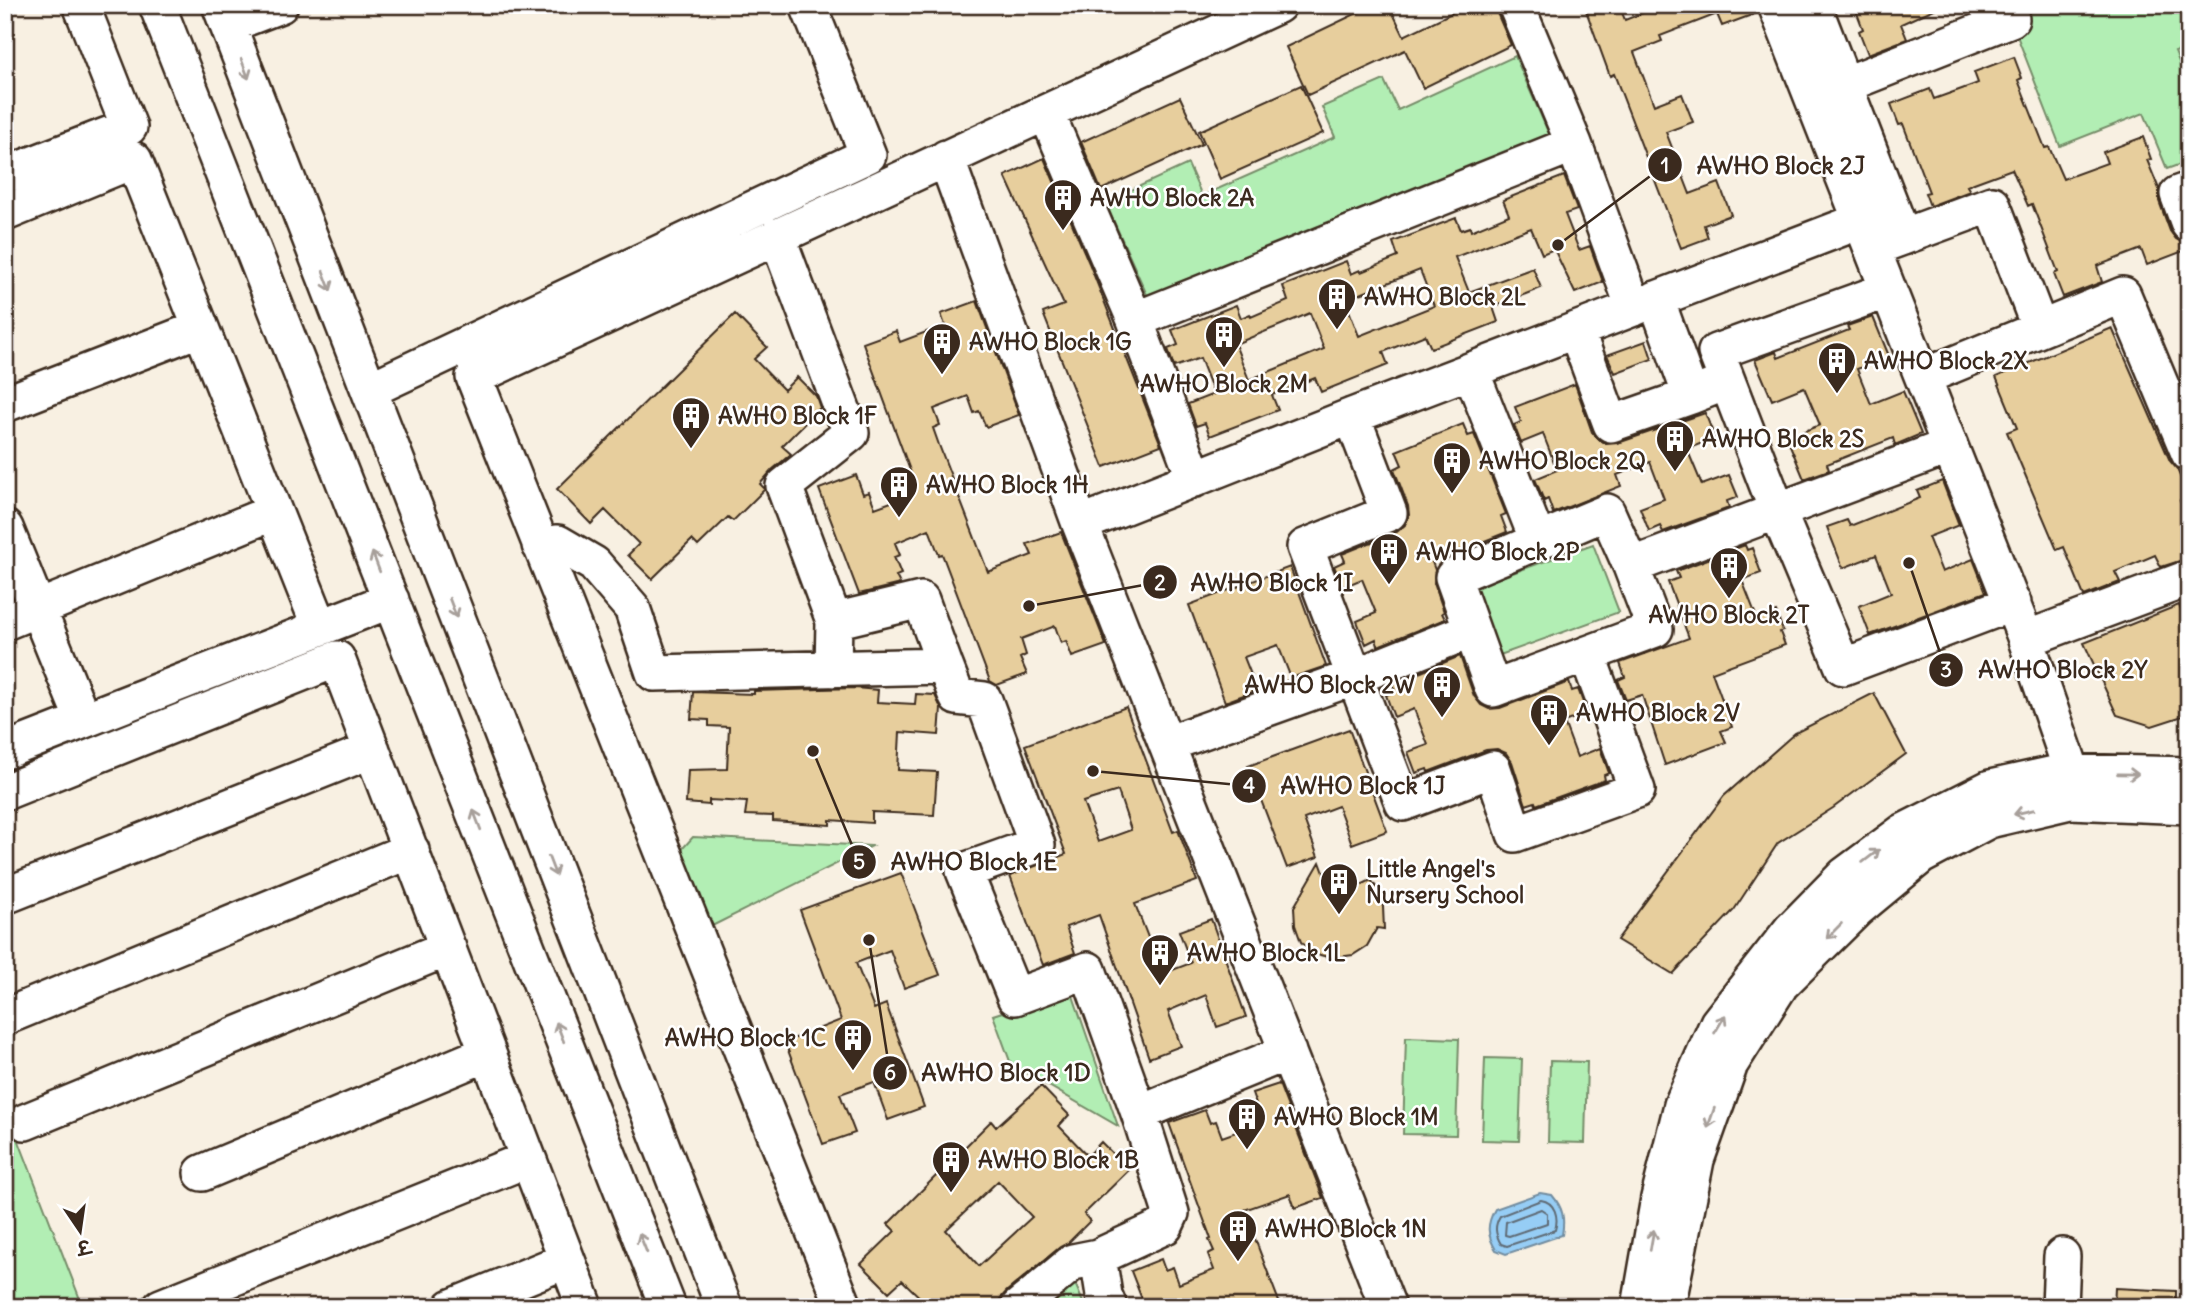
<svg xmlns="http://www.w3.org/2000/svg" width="2194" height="1312" font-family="Delius,'Playpen Sans Deva',sans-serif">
	<rect width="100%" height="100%" fill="#f8f0e2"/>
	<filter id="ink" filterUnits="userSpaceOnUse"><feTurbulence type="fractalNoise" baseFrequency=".0143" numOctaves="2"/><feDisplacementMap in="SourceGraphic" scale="14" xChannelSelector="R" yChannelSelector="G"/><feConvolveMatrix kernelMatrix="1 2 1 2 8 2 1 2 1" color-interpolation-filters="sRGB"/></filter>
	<g filter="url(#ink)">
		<path fill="#b2eeb4" stroke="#768c69" stroke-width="2" d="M2005 5H2189V47L2175 52 2189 86V161L2167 169 2144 113 2060 146Z
			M1515 56 1552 141 1152 306 1105 202 1188 164 1202 196 1335 137 1322 107 1384 80 1398 110Z
			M1593 544 1619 612 1500 655 1471 588Z
			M693 837 872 846 706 929 681 861 683 848Z
			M1071 990 1118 1126 1011 1064 993 1015Z
			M1406 1037 1459 1039 1456 1135 1403 1134Z
			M1485 1058 1522 1059 1519 1141 1482 1140Z
			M1550 1061 1587 1062 1585 1143 1548 1142Z
			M5 1105 83 1307H5Z
			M1074 1281 1085 1307H1041Z"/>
		<path fill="#96cdf5" stroke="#728c9f" stroke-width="2" d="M1540 1193 1552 1195C1563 1208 1565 1218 1562 1235L1506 1254 1496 1250C1487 1235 1486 1225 1495 1209Z"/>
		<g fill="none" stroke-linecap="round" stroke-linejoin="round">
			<path stroke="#5f6b74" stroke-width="2" d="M1541 1200C1555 1202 1559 1217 1555 1230L1507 1246 1501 1244C1495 1234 1494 1226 1500 1216Z
				M1541 1209 1547 1213V1223L1509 1236 1505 1235 1506 1222Z"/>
		</g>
		<path fill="#e7ce9d" stroke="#3b2a1e" stroke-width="2" fill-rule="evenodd" d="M1374 5H1389L1404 36 1468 5H1496L1497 13 1511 45 1423 88 1405 50 1308 95 1286 47Z
			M1584 5H1619L1625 20 1663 5H1756L1757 13 1722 26 1717 14 1660 36 1662 41 1634 52 1654 105 1682 94 1693 122 1666 132 1690 194 1719 183 1731 215 1704 225 1708 238 1681 248 1614 74 1610 76Z
			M1854 5H1943L1901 24 1907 39 1868 54 1859 31 1863 29Z
			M2014 57 2022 78 2018 80 2045 148 2049 147 2063 179 2107 163 2103 152 2143 137 2151 159 2147 160 2159 189V201L2170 231 2176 239 2183 243 2186 250 2147 265 2141 249 2097 266 2102 282 2063 297 2054 274 2058 272 2032 204 2028 206 2012 169 1974 183 1967 186 1970 191 1930 206 1925 193 1929 192 1903 124 1899 125 1891 104 1930 89 1934 99 1973 85 1978 83 1974 72Z
			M1301 85 1323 133 1220 179 1199 131Z
			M1180 97 1202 144 1101 190 1081 142Z
			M1044 158 1089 263 1161 445 1104 467 1043 313 1064 305 1005 176Z
			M1564 176 1577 210 1565 214 1579 250 1590 246 1603 282 1575 293 1554 249 1542 254 1531 228 1455 257 1469 292 1533 268 1541 288 1493 307 1498 322 1431 348 1425 335 1383 352 1388 365 1321 392 1315 378 1272 395 1278 410 1210 436 1205 423 1196 426 1188 404 1214 394 1200 358 1174 367 1168 349 1178 345 1172 330 1236 305 1241 318 1250 314 1251 317 1288 301 1283 286 1346 261 1351 274 1360 270 1361 272 1398 257 1393 242 1456 218 1461 230 1470 227 1471 231 1509 215 1503 200ZM1420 270 1434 306 1359 336 1345 300ZM1310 313 1324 349 1249 380 1235 344Z
			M977 301 1019 415 986 427 979 411 974 413 968 396 934 409 940 425 933 428 939 445 988 572 1032 555 1027 544 1061 532 1106 645 1072 657 1066 641 1061 643 1055 626 1021 639 1026 655 1020 658 1027 674 997 685 990 681 942 554 939 555 929 529 895 543 900 555 894 557 901 574 896 576 900 584 859 594 819 489 856 475 863 494 869 492 875 508 913 494 906 478 912 476 863 343 896 331 900 342 945 325 941 314Z
			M735 314 767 347 754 359 784 390 797 377 816 396 820 408 782 446 791 454 772 470 760 484 765 489 733 521 728 517 698 546 692 540 652 579 628 555 639 544 605 510 591 524 557 489Z
			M1873 317 1889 356 1857 369 1871 404 1903 391 1921 434 1895 445 1893 438 1827 464 1829 470 1804 479 1787 438 1820 425 1804 387 1772 400 1755 360 1776 352 1778 358 1849 330 1847 326Z
			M2112 328 2170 461 2177 469 2189 497 2180 501 2189 522V558L2161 567 2155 555 2115 572 2120 582 2084 596 2064 547 2057 550 2007 432 2017 428 1996 377Z
			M1646 341 1652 359 1615 373 1607 355Z
			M1575 384 1592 432 1598 439 1607 444 1618 443 1705 413 1715 438 1687 449 1702 485 1729 475 1738 497 1727 501 1729 508 1663 532 1660 526 1649 531 1640 508 1664 499 1650 462 1617 475 1621 486 1553 513 1548 499 1544 501 1535 479 1557 470 1543 434 1521 443 1514 425 1521 422 1515 407Z
			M1463 424 1468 436 1474 434 1506 514 1501 516 1507 532 1432 562 1435 570 1434 583 1444 612 1442 613 1445 619 1378 646 1376 639 1366 644 1357 621 1376 613 1362 579 1343 587 1334 566 1345 561 1342 554 1397 532 1405 525 1409 515 1408 506 1394 469 1402 465 1396 451Z
			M1942 481 1959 525 1928 537 1942 572 1973 559 1986 592 1870 635 1859 606 1891 593 1876 555 1843 568 1827 527 1847 520 1850 526 1920 498 1917 491Z
			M1745 545 1747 550 1752 548 1761 573 1742 580 1757 618 1776 612 1783 631 1780 632 1785 645 1712 672 1732 727 1721 731 1726 742 1665 765 1642 695 1626 700 1618 680 1625 677 1620 663 1689 638 1668 582 1679 578 1676 571Z
			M1290 567 1326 666 1291 678 1278 645 1244 657 1257 690 1225 702 1189 605Z
			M2179 605 2189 629V714L2152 726 2117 715 2084 643Z
			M1460 656 1474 696 1481 705 1489 709 1500 708 1569 682 1572 691 1578 689 1587 713 1564 722 1577 757 1600 748 1609 773 1604 775 1605 780 1536 805 1535 802 1526 805 1512 762 1506 753 1497 749 1486 750 1428 772 1427 769 1416 773 1408 752 1428 745 1414 709 1394 717 1386 695 1395 691 1392 684Z
			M855 688 878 690 877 702 915 704 916 694 935 695 941 708 939 735 900 732 898 770 937 772 934 815 872 812V823L830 820V825L773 821V816L745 815 747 802 709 800V805L686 803 688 770 727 769 729 727 709 726V720L691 719 693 692 754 694V691Z
			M1874 693 1906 754 1833 808 1778 843 1734 910 1673 974 1617 940 1724 796 1795 733Z
			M1126 707 1173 832 1178 830 1197 881 1135 904 1149 940 1145 942 1157 976 1191 963 1179 931 1211 919 1246 1017 1217 1027 1206 995 1168 1011 1181 1046 1149 1058 1099 915 1066 927 1075 953 1043 965 1010 876 1066 854 1025 745ZM1118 791 1131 830 1098 842 1083 802Z
			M1349 729 1387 831 1352 844 1338 806 1304 819 1318 857 1287 868 1248 766Z
			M1320 862 1327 881 1341 878 1357 887 1371 880 1379 891 1383 907 1384 929 1377 928 1367 946 1353 955 1331 958 1313 953 1301 942 1295 925 1294 907Z
			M901 873 940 975 904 988 890 950 856 963 874 1009 886 1004 924 1107 888 1120 874 1082 840 1094 855 1133 823 1144 785 1042 841 1020 800 910Z
			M1279 1084 1323 1198 1295 1208 1290 1194 1244 1210 1281 1307H1145L1131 1271 1161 1259 1165 1270 1173 1267 1179 1284 1214 1270 1208 1254 1214 1251 1209 1240 1211 1239 1169 1123 1205 1110 1210 1123 1216 1121 1222 1137 1256 1125 1250 1109 1257 1107 1252 1093Z
			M1041 1086 1069 1115 1059 1126 1088 1156 1101 1142 1129 1170 1084 1214 1090 1221 1068 1243 1060 1247 1006 1292 1000 1299 999 1307H930L902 1280 889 1292 861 1264 895 1231 888 1224 991 1121 996 1127ZM998 1181 1032 1217 979 1266 946 1230Z
			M2115 1288 2176 1291V1307H2114Z"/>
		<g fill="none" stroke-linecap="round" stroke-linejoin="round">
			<defs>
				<path id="minor" d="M157 5 668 1307
					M220 5 724 1307
					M1516 5 1574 144 1634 308
					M1776 5 2024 634 2072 772 2070 801
					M1813 5 1844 85 1823 93
					M228 25 280 5
					M1047 114 1135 320 1195 479
					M946 158 1080 524 1388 1307
					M5 175 129 127 81 5
					M2189 190 2178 194 2189 224
					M5 213 134 160 320 627
					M777 236 851 433 784 486 834 621 833 669
					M1903 237 1844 85 2011 19
					M1881 245 1992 204 2040 329
					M1888 290 1716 352 1777 510 1843 667 2013 603
					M1656 299 1691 396 1711 388
					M1135 320 1574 144
					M1576 330 1611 424 1691 396
					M1471 371 1538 541
					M1923 377 2123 295 2189 453
					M369 390 868 155 808 5
					M5 404 201 328
					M1352 416 1389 513 1305 547 1403 803 1493 769 1515 834 1637 790 1587 654
					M1080 524 1352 416 1860 221
					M5 528 83 720
					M540 545 558 543 594 564 632 608 654 673 945 666 957 697 984 700 1037 845 964 871 1015 997 1088 970 1139 1113
					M1631 566 1607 512 1453 577 1493 689 1655 629 1631 566 1950 446
					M834 621 921 600 945 666
					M5 622 274 512
					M2026 639 2189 578
					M1167 744 1354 677 1471 630
					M5 751 391 600
					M5 792 337 659 585 1307
					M5 896 372 750
					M5 1017 411 850
					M25 1122 448 948
					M202 1173 488 1053
					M161 1307 528 1159
					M452 1307 567 1260
					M844 1307 474 377 1278 5
					M1019 1307 1073 1262 1098 1257
					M1109 1307 1104 1295 1098 1257 1165 1226 1171 1213 1139 1113 1288 1052
					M1640 1307 1659 1198 1682 1105 1718 1023 1791 930 1845 875 1903 832 1990 788 2063 772 2189 775
					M1667 1307 1696 1160 1730 1064 1781 984 1857 909 1921 856 1989 820 2070 801 2189 806
					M2060 1307 2062 1256"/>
			</defs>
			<use href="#minor" stroke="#3b2a1e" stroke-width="40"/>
			<use href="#minor" stroke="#fff" stroke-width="35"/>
		</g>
		<defs><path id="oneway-shaft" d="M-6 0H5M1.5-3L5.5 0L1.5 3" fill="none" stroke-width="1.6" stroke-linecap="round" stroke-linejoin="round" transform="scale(1.75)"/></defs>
		<g stroke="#a79f9a">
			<use href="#oneway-shaft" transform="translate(245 69) rotate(69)"/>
			<use href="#oneway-shaft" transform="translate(327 281) rotate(69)"/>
			<use href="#oneway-shaft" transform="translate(376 562) rotate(-111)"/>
			<use href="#oneway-shaft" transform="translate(453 608) rotate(69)"/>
			<use href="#oneway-shaft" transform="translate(2128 774) rotate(1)"/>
			<use href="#oneway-shaft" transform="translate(2024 812) rotate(167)"/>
			<use href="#oneway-shaft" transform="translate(477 820) rotate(-111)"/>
			<use href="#oneway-shaft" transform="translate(1871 856) rotate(-37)"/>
			<use href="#oneway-shaft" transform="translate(552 866) rotate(69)"/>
			<use href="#oneway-shaft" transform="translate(1834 931) rotate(135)"/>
			<use href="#oneway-shaft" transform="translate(1720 1024) rotate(-59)"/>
			<use href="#oneway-shaft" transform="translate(560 1032) rotate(-111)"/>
			<use href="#oneway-shaft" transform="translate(1711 1118) rotate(109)"/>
			<use href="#oneway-shaft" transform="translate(1652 1240) rotate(-80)"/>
			<use href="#oneway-shaft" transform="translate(643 1243) rotate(-112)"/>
		</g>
	</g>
	<defs>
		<symbol id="building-pin" viewBox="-11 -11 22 30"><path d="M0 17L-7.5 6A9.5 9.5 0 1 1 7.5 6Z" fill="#3b2a1e" stroke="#fff"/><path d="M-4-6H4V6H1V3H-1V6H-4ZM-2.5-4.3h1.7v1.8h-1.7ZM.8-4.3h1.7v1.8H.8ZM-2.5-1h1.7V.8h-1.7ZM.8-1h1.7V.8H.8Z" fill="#fff"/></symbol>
	</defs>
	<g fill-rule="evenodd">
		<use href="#building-pin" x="1041" y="176" width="44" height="60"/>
		<use href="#building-pin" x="1315" y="275" width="44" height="60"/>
		<use href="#building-pin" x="1202" y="313" width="44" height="60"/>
		<use href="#building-pin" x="920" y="320" width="44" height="60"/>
		<use href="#building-pin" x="1815" y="339" width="44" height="60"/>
		<use href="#building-pin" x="669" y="394" width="44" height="60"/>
		<use href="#building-pin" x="1653" y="417" width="44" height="60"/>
		<use href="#building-pin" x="1430" y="439" width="44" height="60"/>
		<use href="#building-pin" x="877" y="463" width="44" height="60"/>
		<use href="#building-pin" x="1367" y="530" width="44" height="60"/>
		<use href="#building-pin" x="1707" y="544" width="44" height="60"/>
		<use href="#building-pin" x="1420" y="663" width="44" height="60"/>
		<use href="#building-pin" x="1527" y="691" width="44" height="60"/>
		<use href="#building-pin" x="1317" y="860" width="44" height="60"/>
		<use href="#building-pin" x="1138" y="931" width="44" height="60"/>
		<use href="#building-pin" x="831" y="1016" width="44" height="60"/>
		<use href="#building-pin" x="1225" y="1095" width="44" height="60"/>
		<use href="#building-pin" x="929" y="1138" width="44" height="60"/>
		<use href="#building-pin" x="1216" y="1207" width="44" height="60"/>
	</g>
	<g text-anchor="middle" stroke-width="5" stroke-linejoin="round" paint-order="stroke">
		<g font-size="23" font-weight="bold" fill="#3b2a1e" stroke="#fff" text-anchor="start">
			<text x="1090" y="206">AWHO Block 2A</text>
			<text x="1364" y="305">AWHO Block 2L</text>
			<text x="969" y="350">AWHO Block 1G</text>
			<text x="1864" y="369">AWHO Block 2X</text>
			<text x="1224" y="392" text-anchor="middle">AWHO Block 2M</text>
			<text x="718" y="424">AWHO Block 1F</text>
			<text x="1702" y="447">AWHO Block 2S</text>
			<text x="1479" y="469">AWHO Block 2Q</text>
			<text x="926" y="493">AWHO Block 1H</text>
			<text x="1416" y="560">AWHO Block 2P</text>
			<text x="1729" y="623" text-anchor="middle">AWHO Block 2T</text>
			<text x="1415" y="693" text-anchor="end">AWHO Block 2W</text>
			<text x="1576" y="721">AWHO Block 2V</text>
			<text x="1366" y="877">Little Angel's<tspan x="1366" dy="26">Nursery School</tspan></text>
			<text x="1187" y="961">AWHO Block 1L</text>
			<text x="826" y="1046" text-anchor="end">AWHO Block 1C</text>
			<text x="1274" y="1125">AWHO Block 1M</text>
			<text x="978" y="1168">AWHO Block 1B</text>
			<text x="1265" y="1237">AWHO Block 1N</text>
		</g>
	</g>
	<path fill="none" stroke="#3b2a1e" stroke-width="2.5" d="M1558 245L1665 165M1029 606L1160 582M1909 563L1946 670M1093 771L1249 786M813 751L859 862M869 940L890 1073"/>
	<g fill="#3b2a1e" stroke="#fff" stroke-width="2.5">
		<circle cx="1558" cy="245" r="7"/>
		<circle cx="1029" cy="606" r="7"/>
		<circle cx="1909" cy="563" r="7"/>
		<circle cx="1093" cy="771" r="7"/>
		<circle cx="813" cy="751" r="7"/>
		<circle cx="869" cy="940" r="7"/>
		<circle cx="1665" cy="165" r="18"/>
		<circle cx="1160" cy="582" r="18"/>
		<circle cx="1946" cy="670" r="18"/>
		<circle cx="1249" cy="786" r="18"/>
		<circle cx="859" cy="862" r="18"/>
		<circle cx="890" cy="1073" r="18"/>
	</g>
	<g font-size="21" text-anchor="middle" font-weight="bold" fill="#fff">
		<text x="1665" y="173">1</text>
		<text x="1160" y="590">2</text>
		<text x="1946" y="677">3</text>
		<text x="1249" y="793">4</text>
		<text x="859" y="869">5</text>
		<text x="890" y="1080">6</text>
	</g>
	<g font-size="24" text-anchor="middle" font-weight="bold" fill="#3b2a1e" stroke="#fff" stroke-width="5" stroke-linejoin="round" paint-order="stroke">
		<text x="1781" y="174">AWHO Block 2J</text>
		<text x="1272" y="591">AWHO Block 1I</text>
		<text x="2063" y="678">AWHO Block 2Y</text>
		<text x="1363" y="794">AWHO Block 1J</text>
		<text x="974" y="870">AWHO Block 1E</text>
		<text x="1006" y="1081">AWHO Block 1D</text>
	</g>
	<rect width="2194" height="1312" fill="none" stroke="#fff" stroke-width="28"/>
	<rect x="14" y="14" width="2166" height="1284" fill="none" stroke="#3b2a1e" stroke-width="2.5" filter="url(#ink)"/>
	<g transform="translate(80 1231) rotate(167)" stroke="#ffffff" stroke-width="5" paint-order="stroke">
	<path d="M0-5L12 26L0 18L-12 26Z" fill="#3b2a1e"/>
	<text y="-10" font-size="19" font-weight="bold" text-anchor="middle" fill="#3b2a1e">उ</text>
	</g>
</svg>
